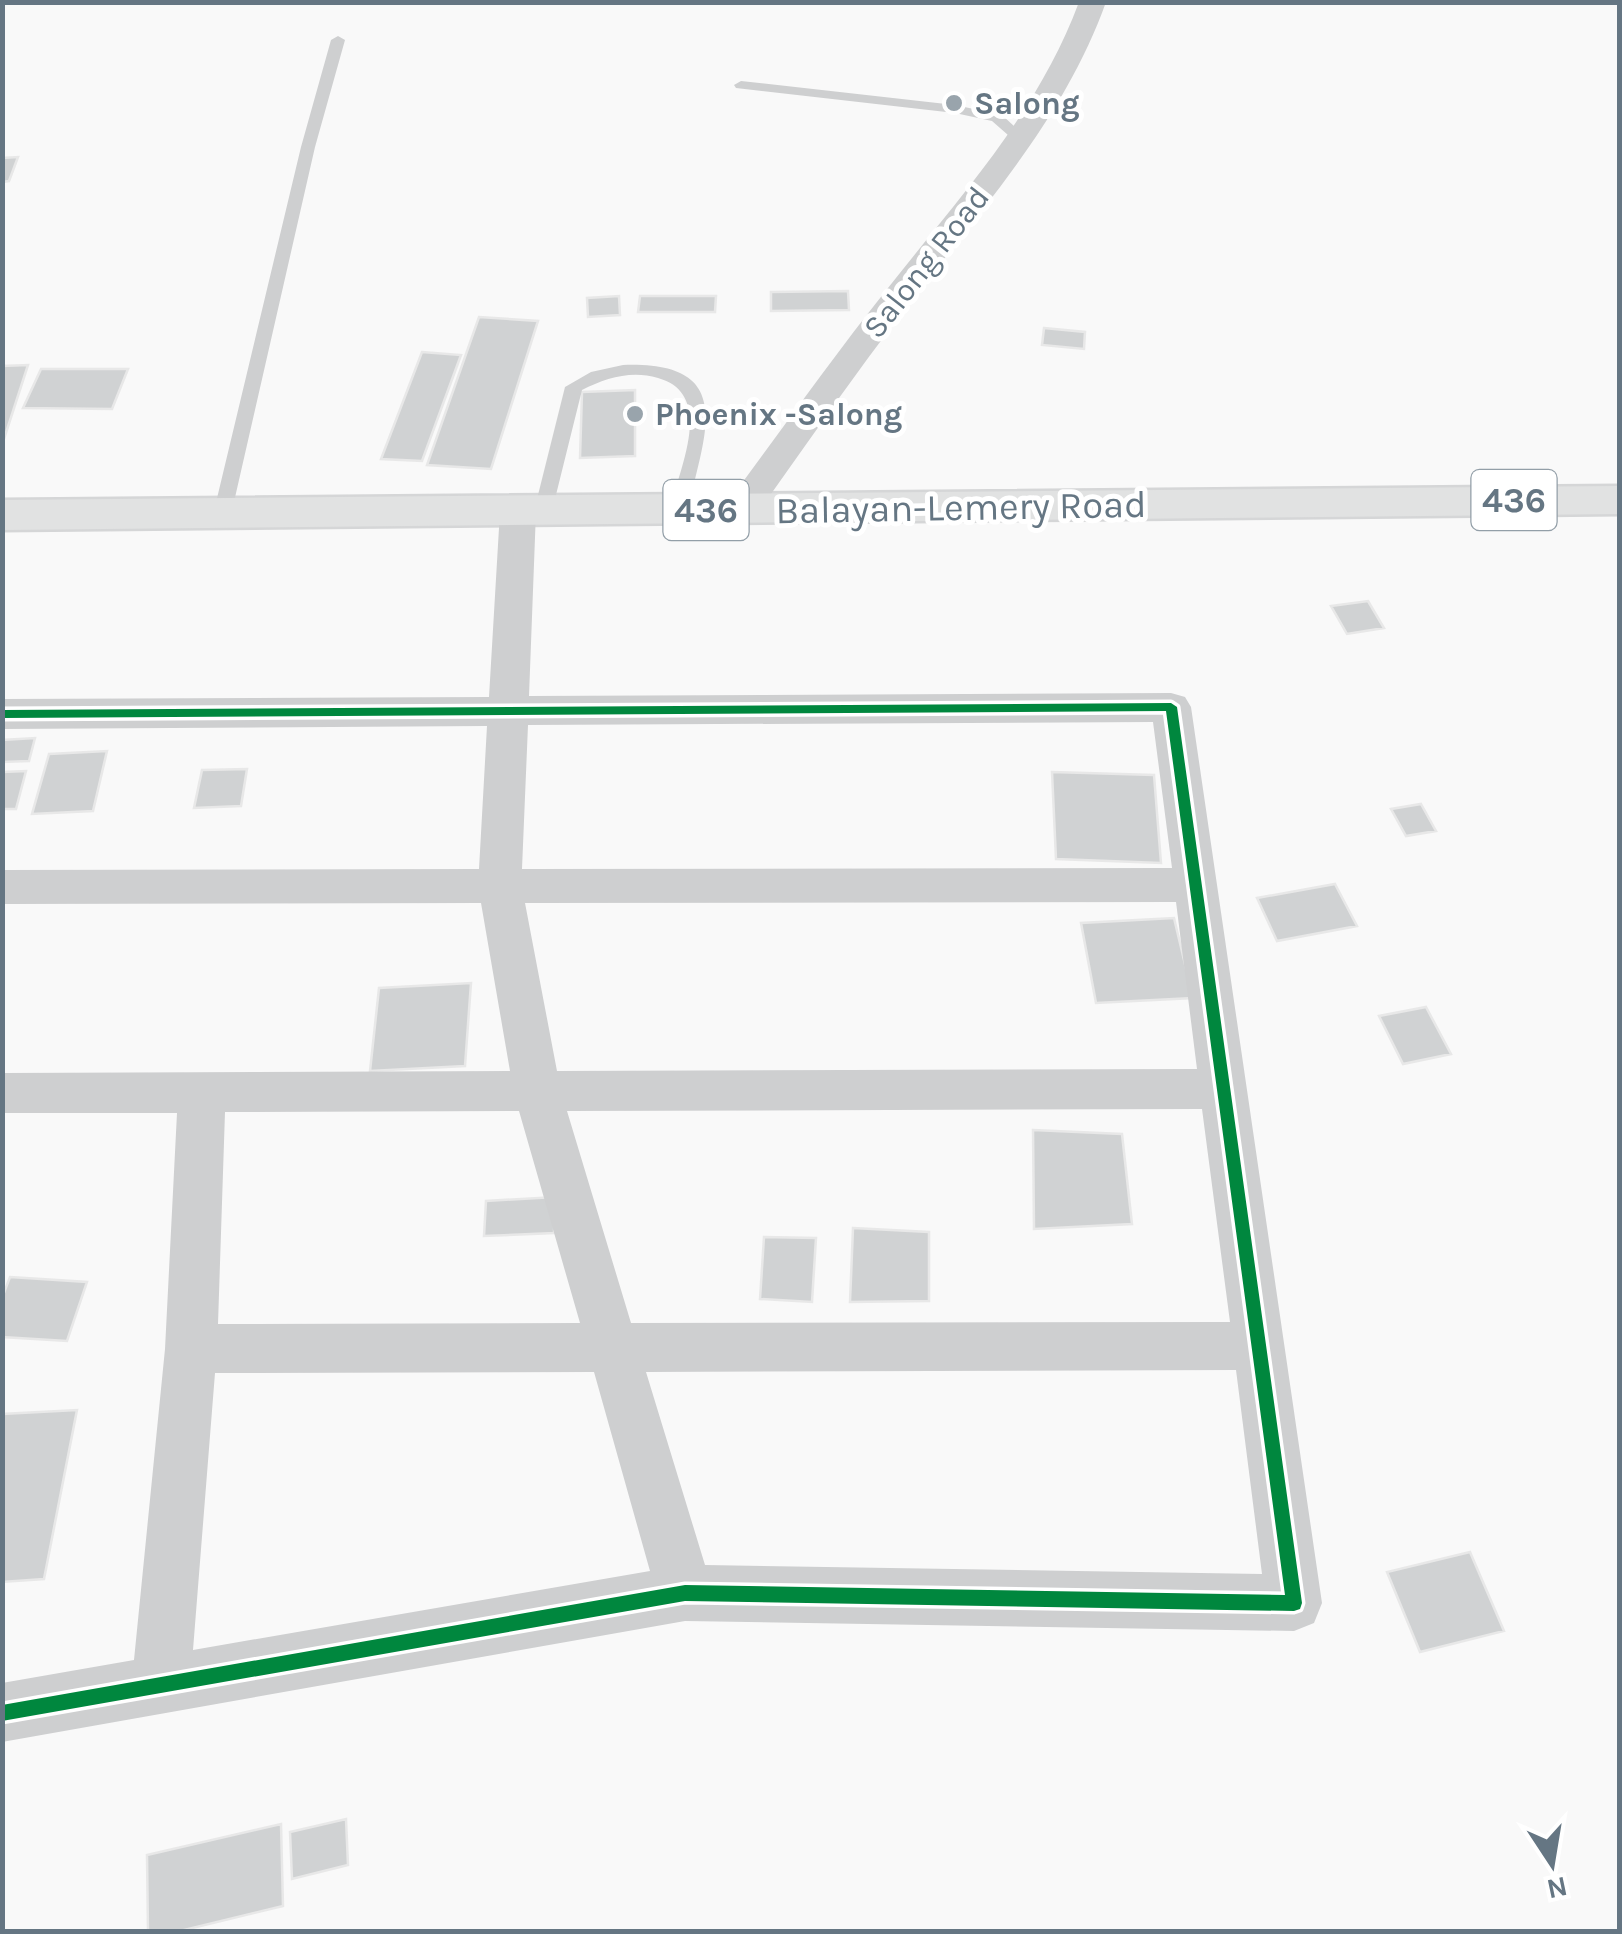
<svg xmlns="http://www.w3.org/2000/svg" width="1622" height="1934" font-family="Karla,sans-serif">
	<rect width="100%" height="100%" fill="#f9f9f9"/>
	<path fill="#d0d2d3" stroke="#e8e8e8" stroke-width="2.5" d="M18 157 9 181 2 182V158Z
		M848 291 849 310 771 311V292Z
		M619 296 620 315 588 317 587 298Z
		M640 296H716L715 312H638Z
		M479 317 538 321 491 469 427 465Z
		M1044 328 1085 332 1084 349 1042 345Z
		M422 352 461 355 422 461 381 459Z
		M28 365 2 445V366Z
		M41 369H128L112 409 23 408Z
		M635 390V456L580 458 582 392Z
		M1368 601 1384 628 1347 634 1331 606Z
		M35 738 29 761 2 762V740Z
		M107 751 93 811 32 814 49 754Z
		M247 769 241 806 194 808 202 770Z
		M26 771 16 809H2V772Z
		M1052 772 1154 775 1161 863 1056 859Z
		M1421 804 1436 831 1406 836 1391 809Z
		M1335 884 1357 926 1277 941 1257 898Z
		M1174 918 1193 998 1096 1003 1081 923Z
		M471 983 465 1066 370 1071 379 988Z
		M1426 1007 1451 1054 1403 1064 1379 1016Z
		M1033 1130 1122 1134 1132 1224 1034 1229Z
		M555 1197 554 1233 484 1236 486 1201Z
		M853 1228 929 1232V1301L850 1302Z
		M764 1237 816 1238 812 1302 760 1299Z
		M10 1277 87 1282 67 1341 2 1337V1298Z
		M77 1410 44 1579 2 1582V1414Z
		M1470 1552 1504 1631 1420 1652 1387 1572Z
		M346 1819 348 1865 292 1879 290 1832Z
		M281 1824 283 1906 176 1932H148L147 1855Z"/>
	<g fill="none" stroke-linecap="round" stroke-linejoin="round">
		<defs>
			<path id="primary" d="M1620 486V514L2 530V500Z"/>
		</defs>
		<use href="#primary" stroke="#d5d6d7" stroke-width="5"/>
		<path fill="#cecfd0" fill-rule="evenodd" d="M338 36 345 40 315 147 231 515 222 521 213 515 301 147 331 40Z
			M741 81 955 105 1002 115 1028 139 1016 142 992 121 955 113 736 88 734 85Z
			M623 365C739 361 704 434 688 509L679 515 670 509C679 469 716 394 658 378 631 370 606 378 582 390L552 511 543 517 537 515 534 511 565 387 591 372Z"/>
		<path fill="#cecfd0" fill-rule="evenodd" d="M1079 2H1106C1064 120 980 210 906 308 853 376 804 448 754 518L741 522 728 518 723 510 728 502C780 432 830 361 884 293 957 200 1037 115 1079 2Z
			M518 499 531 503 536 511 529 696 1171 693 1185 697 1191 707 1322 1603 1314 1623 1294 1631 685 1621 2 1742V1683L134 1660 165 1349 177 1113H2V1073L510 1071 481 903 2 904V870L479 869 487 726 2 729V699L489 697 500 511 505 503ZM1153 722 1172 868 522 869 528 725ZM1176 902 1197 1069 557 1071 525 903ZM1202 1109 1230 1322 631 1323 567 1111ZM519 1111 580 1323 218 1324 225 1112ZM1236 1370 1262 1574 705 1565 646 1372ZM594 1372 650 1571 193 1650 215 1373Z"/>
		<use href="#primary" fill="#e1e2e2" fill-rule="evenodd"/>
		<defs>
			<path id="cycleway" d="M1171 703 1177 707 1302 1603 1300 1609 1294 1611 685 1601 2 1721V1705L685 1585 1285 1595 1166 711 2 718V710Z"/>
		</defs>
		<use href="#cycleway" stroke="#fff" stroke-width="7"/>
		<use href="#cycleway" fill="#00873e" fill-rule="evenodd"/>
	</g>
	<g fill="#99a4ac" stroke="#fff" stroke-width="4">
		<circle cx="954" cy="103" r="10"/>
		<circle cx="635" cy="414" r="10"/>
	</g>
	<g text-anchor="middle" stroke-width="10" stroke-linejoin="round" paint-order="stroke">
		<g font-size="32" font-weight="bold" fill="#657683" stroke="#fff" text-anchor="start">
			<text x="974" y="114">Salong</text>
			<text x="655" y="425">Phoenix -Salong</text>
		</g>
		<g font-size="32" fill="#657683" stroke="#fff">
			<text transform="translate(926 262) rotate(-52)" y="11">Salong Road</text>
		</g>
		<g fill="#fff" stroke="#939fa8" stroke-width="2.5">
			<rect x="1471.5" y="470" width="85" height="60" rx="8"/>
			<rect x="663.5" y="480" width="85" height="60" rx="8"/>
		</g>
		<g font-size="35" font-weight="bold" fill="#657683">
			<text x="1514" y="512">436</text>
			<text x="706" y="522">436</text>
		</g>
		<g font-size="38" fill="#657683" stroke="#fff">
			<text transform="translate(961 507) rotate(-1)" y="13">Balayan-Lemery Road</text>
		</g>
	</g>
	<rect width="1622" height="1934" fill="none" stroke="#657683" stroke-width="10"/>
	<g transform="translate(1552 1864) rotate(168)" stroke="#ffffff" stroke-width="8" paint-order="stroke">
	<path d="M0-8L18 38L0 25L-18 38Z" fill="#657683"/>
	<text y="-15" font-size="28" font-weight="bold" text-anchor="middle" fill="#657683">N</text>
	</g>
</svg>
